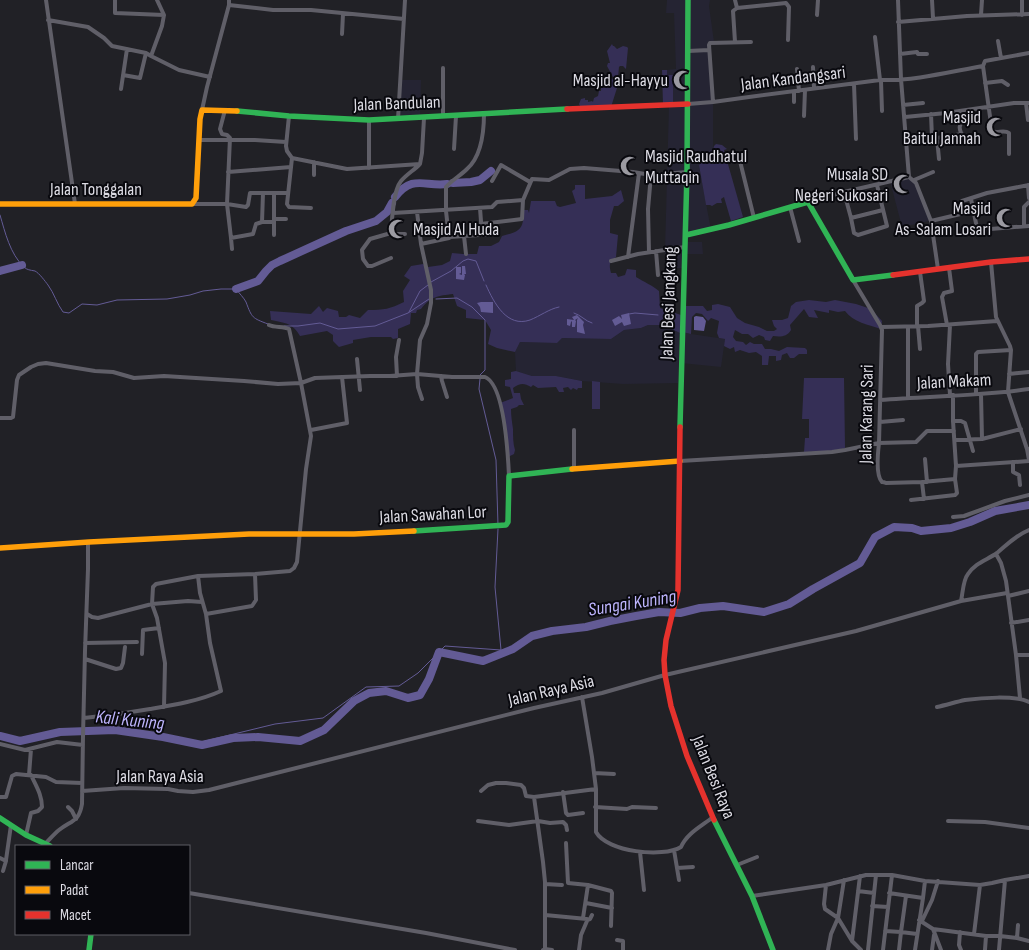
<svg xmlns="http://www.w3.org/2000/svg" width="1029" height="950" font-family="'Sofia Sans Condensed',sans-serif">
	<rect width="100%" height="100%" fill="#212126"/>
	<path fill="#252433" d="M667 0H710L709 6 714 42 710 43 713 102V150L708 152 704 160 699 166 711 230 686 235V242H702L703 254H685V268H666L665 250 669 105 672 75H667V70L676 69 674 13H666Z
		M400 80H421L420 118 398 119Z
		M912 179 918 182 929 221 902 227 890 181Z
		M648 325H663L680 333 678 383 623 384 582 381 556 376H532L516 371 515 352 520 342 557 343 562 338 611 339 624 330 641 328Z
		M682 332 691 334 725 339 721 367 681 363Z"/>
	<path fill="#352f56" d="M612 44 613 46H614L617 49 623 46 627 47 628 48 626 69 623 66H620L619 67 617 88 611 107 580 106 579 104 581 99 585 98V100H588V102L592 101 593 102 594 98 598 96 599 91H601V88L608 87 609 78 614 79 607 66 608 63H610L607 51Z
		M662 70H667V75H673V105H663Z
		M716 144 722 145 727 149 724 150 743 217 731 221 724 197 721 199 722 203H717L712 206 710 205H706L699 165 704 160 702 153 713 150 714 146Z
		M575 185H585V199L612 196 621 190 624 201 618 206H614L610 220V233L618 235 616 257C609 262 609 265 611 273H616L618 277 625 275 627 269 636 270V277C644 282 652 285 659 291L660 308 681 315 684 306H703L707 311 712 310V305L718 304 730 307 737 318 745 323 759 327 767 331H774L777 329 774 326 772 320H782L788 318 791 306 796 302 809 300 826 302 835 300 856 304 871 309 882 321 881 329C869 325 853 322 845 311L838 312 829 310V313L814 310 818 318 809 317 804 309 790 325 791 330C787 337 780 337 773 336L770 341 765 340 764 337 759 335 753 338 748 334H742L735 330 733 337 736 341 743 342 746 345 750 342 754 344H762L765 349H771L779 351 787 347 805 348 807 350V354H799L794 358H790L787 353 782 355 781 360 776 361V356H769L768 365H762V356L756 352 749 353 740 350 735 352 734 347 730 349 724 346 725 339 719 338 717 333 719 321 711 318 708 321 702 314 696 313 692 317 691 334 682 332 680 333 663 325H648L641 328 624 330 611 339 562 338 557 343 520 342 515 352 497 348 488 344 491 330 485 320 466 318V310L457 306 453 294C438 296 431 296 421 309L417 310 416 313H411L410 324 398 329V338L393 339 391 337H371L353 340V343L339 347 333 341V335L327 331 300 336C293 323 285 323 271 320L270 311 311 314 319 306 323 312 327 308 338 311 339 317H346L349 315 360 318 368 310C384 310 390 309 404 302L403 291 410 280 404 276 411 266 423 264 428 267 442 265 450 261 452 253 463 254H477L479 246H491L499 242 502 236C521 231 523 230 524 210H528L529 213 531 201H555L557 206 560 207 576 203 572 191 575 189Z
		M516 371 532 376H556L582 381V388H578L577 390 573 388 571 390 568 387 563 388 564 392H559L556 387 538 388 533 385 531 387C524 383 520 383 513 388L514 393H520L521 399 524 405H519L517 407 511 409C511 416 512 422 513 429 513 436 513 444 515 450L514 454 508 457 500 403 513 398 510 387 505 386V380L511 379V372Z
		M804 378H844L845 448 832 451 804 452 805 438H809V419H802Z
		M592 381 600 382V409H592Z"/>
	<path fill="#635b95" d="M462 266H465L466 274H464L465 275 464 280 456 279V267H461V273L459 274 462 275Z
		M481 302H493V313L481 312 480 307 477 303Z
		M629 313 631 324 624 326 622 322 615 326 612 320 619 316 622 319 621 315Z
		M577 315 584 322 583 325 585 334 577 332V320L578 318 575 320 576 321 575 327H572V321L571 322 570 326 567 325V319L574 320 572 317Z
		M696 316 703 317 706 321 704 331 694 330V317Z"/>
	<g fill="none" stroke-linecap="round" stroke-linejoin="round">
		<path stroke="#635b95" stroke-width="1" d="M0 215C5 232 10 254 24 267 27 270 30 270 35 271 39 273 45 281 48 285 54 293 57 304 63 312L69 313 82 304 97 305 117 300 167 299 190 295 203 291 221 289H236C239 293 244 298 246 302 252 318 252 318 268 324
			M431 282 451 271 463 261 468 259 476 261 484 281
			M486 285C494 303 507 328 530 320 540 316 549 309 559 307
			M436 299 457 298 472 307 485 320V370L480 375
			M409 312 420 291 428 285
			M574 313C581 315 585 321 592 323
			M629 314 635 313 658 315
			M284 326H298L320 323 338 329 375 326 408 313 429 299
			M480 379 479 389 496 460 498 525
			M198 742H201L275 724 323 718 366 687 399 686 418 673 445 646 501 650 495 587 498 529"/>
		<path stroke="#635b95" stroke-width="8" d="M453 183 471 182 480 180 491 171
			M395 197C413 174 425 187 447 184
			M0 271 22 265
			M236 289 258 281 266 271 272 265 280 261 346 231 376 221 387 212 392 203
			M0 736 20 741 60 732 115 730 163 737 202 745 233 738 258 737 300 741 324 730 354 701 369 693 386 691 408 698 420 695 429 679 439 652 483 661 513 649 532 636 552 631 586 627 610 621 636 616 659 612 680 613 700 608 723 606 764 612 789 604 813 589 860 563 875 537 894 527 912 528 921 531 951 528 970 522 995 511 1029 505"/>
		<path stroke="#605f68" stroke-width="4" d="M46 0 75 204
			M115 0V13L164 15 162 26 151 56 179 70 210 77
			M157 0 164 15
			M735 0 737 8
			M898 0 901 79 909 177
			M932 0 933 18
			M1022 0V15
			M229 5 273 10H311L404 19
			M737 8 786 3 789 7 788 40
			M817 15 818 0
			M981 15 982 0
			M48 20 88 27 104 38 112 46 146 53 151 56
			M898 22 967 16 1029 14
			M342 34 343 14
			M875 37 880 80
			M998 41 1001 58
			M735 42 733 11 737 8
			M688 51 709 50
			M900 54 917 52 918 54H927
			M813 67 814 88
			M443 68V116
			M797 69 799 91
			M123 75 140 78 146 53
			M881 81 882 111
			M985 83 1002 81 1008 85
			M854 84 856 139
			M121 89 127 49
			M794 92V102
			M713 102 709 45 710 43 751 42
			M1026 103 1028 120
			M688 104 713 102 749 97 880 80C914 81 949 72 983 66
			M903 105 923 103
			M202 110 207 87 229 5V0
			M225 110 220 129 222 134 227 135 230 138 227 204 231 238 253 234 256 224 262 222
			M962 111 963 121C956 128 962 131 963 141
			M931 114 932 138
			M289 116 286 146 287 151 292 158 347 169 420 164 422 153 424 118
			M804 116 805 90
			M905 117 946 113 1014 103H1029
			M398 119 405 0
			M937 138 939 159
			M907 139 937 138 962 134
			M199 140H255L286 142
			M454 149 456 116
			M738 153 754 218
			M1009 154V133C1004 129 997 134 992 131L983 66 985 61 1029 53
			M292 158 287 204 289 207 311 208
			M369 168V120
			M228 172 291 167
			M314 175V162
			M914 180 933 172
			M492 181 501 165 530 182
			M1028 185 1029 198
			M844 192 851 218 854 233 858 235 887 226 877 185
			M263 193 262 222H274
			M971 199 977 228 978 230 1029 226
			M962 201 987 193 1029 185
			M808 202 844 192 909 177 916 183 931 221 938 269
			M192 204H227L246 207 248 205 250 193H287
			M790 207 799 241
			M480 208 482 235
			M417 212 421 244 431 290V303L427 324 420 340 417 374 418 387 422 399
			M393 213 492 207 497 202 523 200
			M851 218 883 210
			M274 219H286
			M931 221 973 211
			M481 224 522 219 523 200 532 179 549 180 570 169 584 168 633 172 651 175 687 172
			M1024 226V207L1029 202
			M391 233 370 239 362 250 363 259 368 266H372L391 258
			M405 234H392L391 233C392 219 393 191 401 181 406 175 414 170 419 165
			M274 235V193
			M464 236 466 254
			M449 237 494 234
			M231 238 232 249
			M421 244 449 238 446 211V187C452 180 460 176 467 169 482 156 484 132 484 113
			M656 251 658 275
			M649 252 648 209 651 175
			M628 257 639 173
			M611 261 638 254 685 247
			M991 262 996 317 1010 346 1011 350 1008 392 1027 449
			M853 280 880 325 882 330 879 443C878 452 875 475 882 482 883 482 884 482 886 483L922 482 955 479
			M947 325 942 297 944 293 952 291 949 268
			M950 325 948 364 950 395
			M917 326V306L922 303 924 301 920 272
			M918 326 920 349
			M881 327 928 326 997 321
			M908 327V397
			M357 359 360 390
			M1009 374 1029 372
			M397 376 396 357 399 340
			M441 376 442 381 447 397
			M976 394V354L978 352 1011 350
			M880 400C930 396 980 396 1029 389
			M0 418H11L13 417 17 380 19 375 31 367 38 364 46 363 95 371 113 372 134 378 164 376 244 381 278 384 301 383 289 329C283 326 275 328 269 325
			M953 421H961L965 423 973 451
			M880 422 903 420
			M311 430 347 423 342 377
			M574 430V469
			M982 439 1021 429
			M955 440 982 439 981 394
			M1029 449H1027L1029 460
			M925 459 927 482
			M680 461 832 452 845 450 879 443 916 442 927 431H954
			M1013 462V472L1019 475 1020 485
			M956 466 1029 461
			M922 482 924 499
			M911 500 955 495 957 493 955 479 956 466 953 421V395
			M953 517 964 516 1005 501 1029 495
			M996 554 1001 563 1006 581 1016 655H1029
			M1008 596 1029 591
			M961 601 1007 593
			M87 614 92 617 98 618 152 604 153 587 156 584 198 576 255 574 290 571 294 568 297 562 306 469 311 436 301 383 315 378 370 376H390L417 374 452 377H485C505 385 508 456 509 476
			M206 614 252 606 256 600 255 574
			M1011 623 1029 620
			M85 643 137 642
			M142 654 143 630 159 628
			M1016 655 1020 698
			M85 659 116 669 121 668 123 663 125 647
			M582 697 592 757 596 789V832C607 852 663 858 681 847 687 833 702 826 713 817
			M164 707 165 663 157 618 152 604 188 601 202 602
			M937 707C946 705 956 702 965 700 980 698 1015 695 1029 702
			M84 718C106 716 128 713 150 709 174 705 199 701 221 691L210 643 206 614 200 593 198 576
			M0 744 25 750 57 742 83 745
			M594 773 614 774
			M29 775 31 749
			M82 791 124 788 168 789 178 791 193 792 209 790 534 708 602 693 665 675 856 631 961 601C963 592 963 580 968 574 975 563 987 560 997 553 1008 544 1016 535 1029 530
			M481 791 488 785 496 783H506L521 785 524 788 526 796 534 797 596 789
			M563 792 566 813 568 815 583 813
			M0 797H6L12 776 16 774 46 777 56 782 82 783
			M534 797 543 862 545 882V949
			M68 807 72 811 76 819
			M595 807 627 809 632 807 656 808
			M478 821 509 825 538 821 550 823 563 822 566 825 567 830
			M948 821 985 822 1029 828
			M26 835 31 813 38 811 42 807C42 795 36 786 31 775
			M566 843 568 883 588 885 611 891 612 893 611 926
			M45 844C50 839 54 834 59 830 72 820 79 822 82 804L83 736 85 651 88 569V542
			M674 850 679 880
			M640 852 644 890
			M0 858 6 861 3 871
			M6 860 11 825
			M737 865 757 857
			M677 868 693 867
			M545 884 562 885
			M826 885 824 904 825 909 838 918 852 941 861 950
			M858 891 874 893
			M189 893 426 933 515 950
			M889 893 923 898 925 881
			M752 896 826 885 866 875H892L925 881 980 885 992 883 1005 880 1029 876
			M906 896 901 932 917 934
			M586 903 612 908
			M872 906 888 907
			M545 915 587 919V921L581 935 579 950
			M583 918 588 885
			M587 920 590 919 592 915
			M919 920 933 929 941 950
			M922 921 932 900 938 881
			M933 929 986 936H1000L1017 938 1018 925
			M885 931 901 932 899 950
			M960 932 959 945 961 950
			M974 934 980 885
			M1017 938 1029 941
			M617 940 623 941V950
			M852 941 860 876
			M543 950 545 949 552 950
			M828 950 831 934 838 918 844 880
			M868 950 876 875
			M883 950 892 875
			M915 950 923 898
			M932 950 934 935
			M985 950 986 936
			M999 950 1005 880"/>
		<path stroke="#30b455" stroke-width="5.5" d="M237 111 289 116 369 120 567 109
			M686 235 729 225 808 202 853 280 893 275
			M680 427 687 172 688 0
			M414 531 506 525 508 522 509 476 572 469
			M0 818 26 835 50 846
			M714 820 752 896 773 950
			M89 950 91 934"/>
		<path stroke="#ff9f0a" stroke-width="5.5" d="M0 204H192L196 198 200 119 202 110 237 111
			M572 469 680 461
			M0 548 89 542 249 534H354L414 531"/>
		<path stroke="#e5322d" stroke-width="5.5" d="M567 109 688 104
			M893 275 991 262 1029 259
			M680 427 678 590 666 640 664 660 665 675 671 706 687 756 714 820"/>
	</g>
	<defs>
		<symbol id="mosque-bare" viewBox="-9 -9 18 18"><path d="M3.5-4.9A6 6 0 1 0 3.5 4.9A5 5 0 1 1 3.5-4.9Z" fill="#9b9aa1" stroke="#09090e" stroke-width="2.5" paint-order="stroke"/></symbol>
	</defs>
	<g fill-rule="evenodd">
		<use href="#mosque-bare" x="669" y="66" width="28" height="28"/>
		<use href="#mosque-bare" x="982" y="113" width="28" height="28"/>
		<use href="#mosque-bare" x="616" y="152" width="28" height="28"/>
		<use href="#mosque-bare" x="889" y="170" width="28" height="28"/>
		<use href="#mosque-bare" x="992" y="204" width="28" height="28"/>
		<use href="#mosque-bare" x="384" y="215" width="28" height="28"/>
	</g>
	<g text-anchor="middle" stroke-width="4" stroke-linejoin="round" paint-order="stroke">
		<g font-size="18" fill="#dcdbe3" stroke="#09090e">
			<text transform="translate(793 78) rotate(-7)" y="6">Jalan Kandangsari</text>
			<text transform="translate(397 103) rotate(-2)" y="6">Jalan Bandulan</text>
			<text x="96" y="195">Jalan Tonggalan</text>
			<text transform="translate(668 303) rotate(-88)" y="6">Jalan Besi Jangkang</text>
			<text transform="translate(954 381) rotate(-3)" y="6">Jalan Makam</text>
			<text transform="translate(866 414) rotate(-89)" y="6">Jalan Karang Sari</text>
			<text transform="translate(433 514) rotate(-3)" y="6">Jalan Sawahan Lor</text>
			<text transform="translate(551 690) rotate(-13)" y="6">Jalan Raya Asia</text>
			<text x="160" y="782">Jalan Raya Asia</text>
			<text transform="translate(714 777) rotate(68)" y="6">Jalan Besi Raya</text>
		</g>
		<g font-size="18" fill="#dcdbe3" stroke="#09090e" text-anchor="end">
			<text x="668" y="86">Masjid al-Hayyu</text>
			<text x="981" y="123">Masjid<tspan x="981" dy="21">Baitul Jannah</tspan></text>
			<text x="645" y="162" text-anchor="start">Masjid Raudhatul<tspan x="645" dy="21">Muttaqin</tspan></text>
			<text x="888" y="180">Musala SD<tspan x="888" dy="21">Negeri Sukosari</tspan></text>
			<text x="991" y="214">Masjid<tspan x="991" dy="21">As-Salam Losari</tspan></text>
			<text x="413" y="235" text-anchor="start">Masjid Al Huda</text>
		</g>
		<g font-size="19" font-style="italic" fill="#bdb4fd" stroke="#09090e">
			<text transform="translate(632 602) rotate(-9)" y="7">Sungai Kuning</text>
			<text transform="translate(130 719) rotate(6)" y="7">Kali Kuning</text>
		</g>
	</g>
	<rect x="15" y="845" width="175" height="90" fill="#09090e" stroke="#5d5d63"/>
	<rect x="25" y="861" width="25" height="8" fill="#30b455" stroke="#5d5d63"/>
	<text x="60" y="870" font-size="15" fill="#dcdbe3">Lancar</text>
	<rect x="25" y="886" width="25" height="8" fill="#ff9f0a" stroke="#5d5d63"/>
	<text x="60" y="895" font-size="15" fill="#dcdbe3">Padat</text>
	<rect x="25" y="911" width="25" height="8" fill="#e5322d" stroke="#5d5d63"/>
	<text x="60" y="920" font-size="15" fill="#dcdbe3">Macet</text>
</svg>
